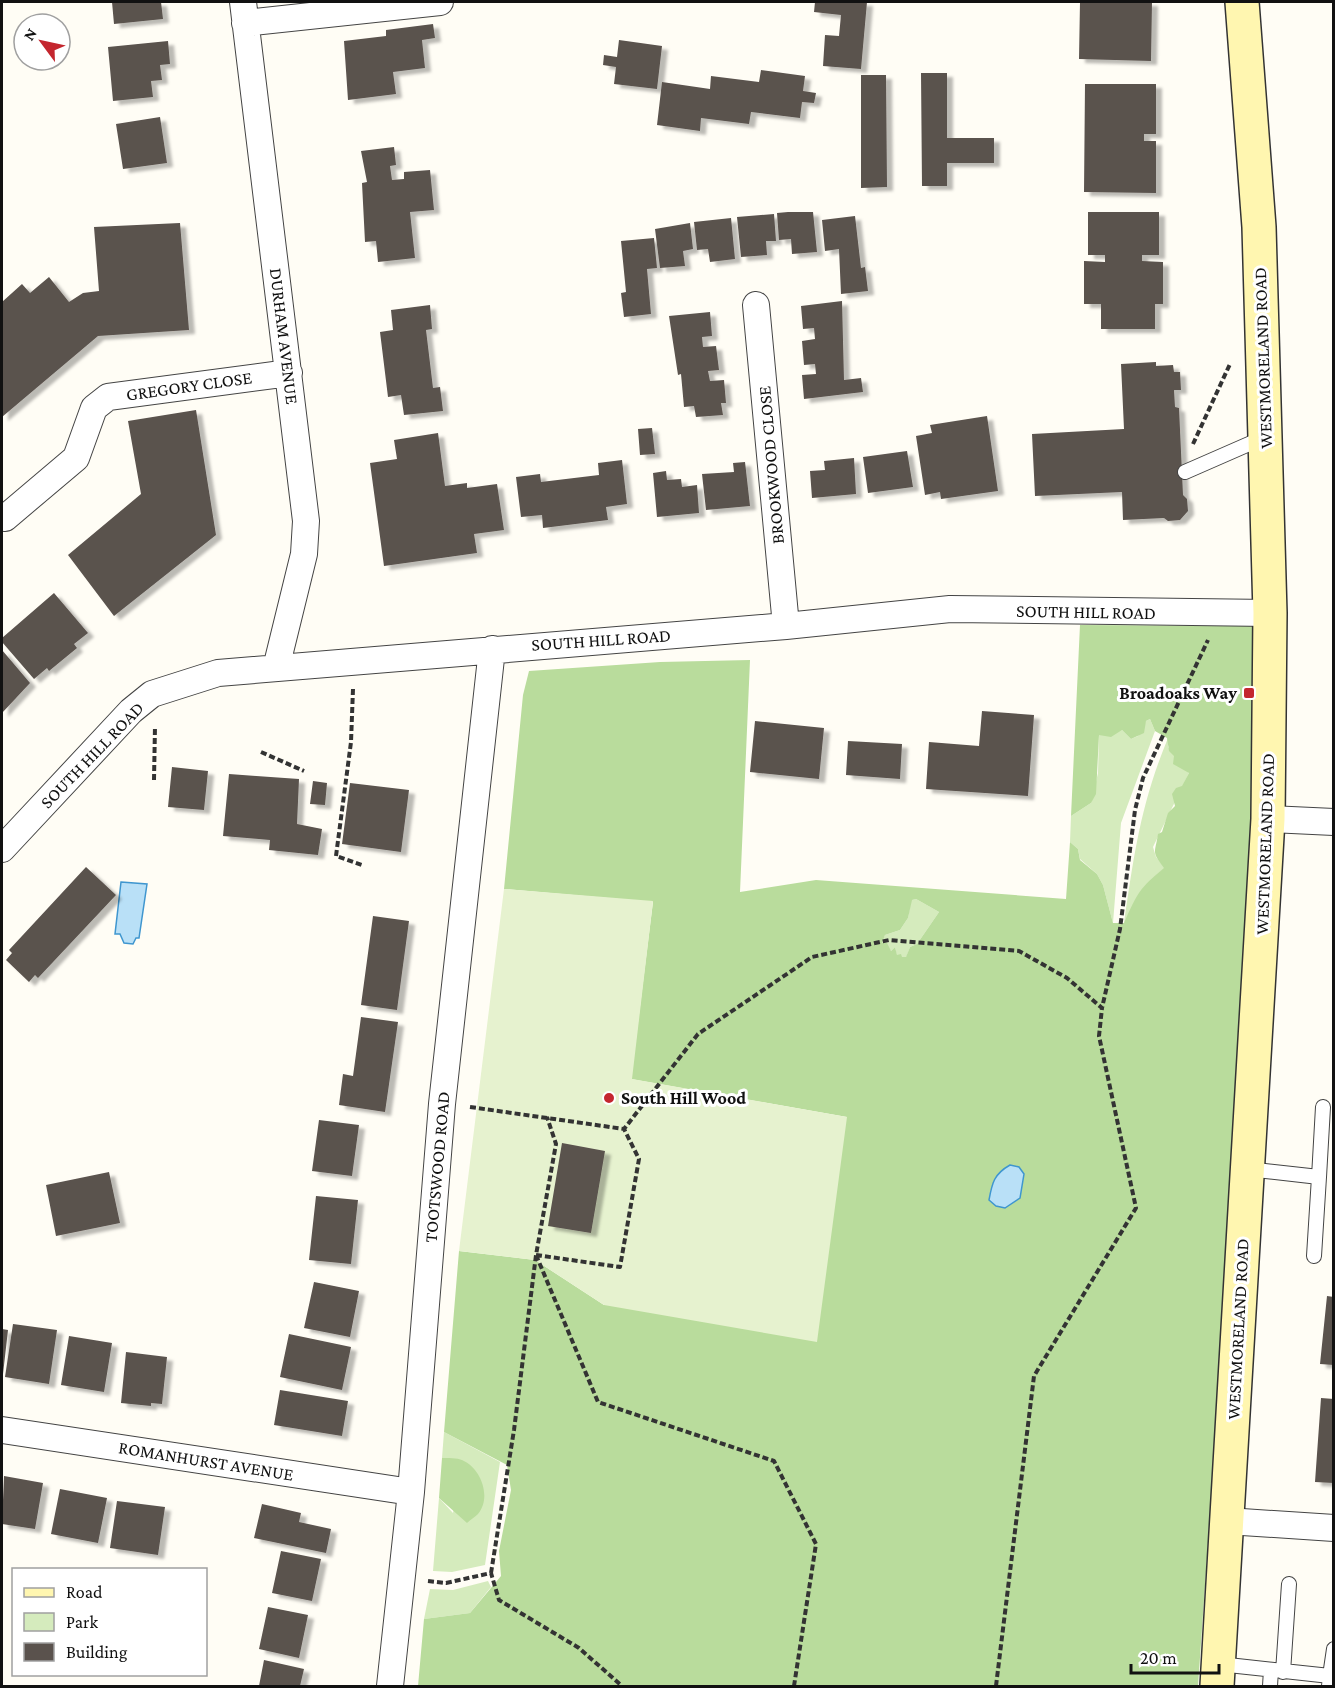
<svg xmlns="http://www.w3.org/2000/svg" width="1335" height="1688" font-family="'Crimson Pro',serif">
	<defs>
		<filter id="shadow"><feDropShadow dx="6" dy="4" stdDeviation="1.5" flood-color="#0004"/></filter>
	</defs>
	<rect width="100%" height="100%" fill="#fffdf5"/>
	<path fill="#d5ebbd" d="M1150 719 1155 731 1121 823 1113 923 1103 885 1097 874 1080 859 1078 849 1070 842 1071 816 1091 803 1098 773 1099 735 1122 730 1131 739 1138 736 1146 721Z
		M1168 738V747L1189 773 1153 847 1156 857 1165 868 1156 875 1124 923C1134 854 1141 803 1168 738Z
		M916 899 939 912 917 944 910 947 906 958 897 957 895 947 891 951 881 944 885 935 900 930 908 918 911 900Z
		M444 1432 500 1462 485 1565 452 1572 433 1571 439 1498 453 1513 462 1460 442 1458Z
		M488 1581 491 1587 470 1613 424 1619 430 1589 453 1590Z"/>
	<path fill="#b9dc9c" fill-rule="evenodd" d="M1080 625 1259 626 1247 983 1198 1686H418L424 1619 470 1613 501 1576 499 1551 511 1490 507 1465 444 1432 459 1251 535 1260 604 1305 847 1117 631 1079 653 902 504 889 523 695 529 671 660 662 750 660 740 892 816 880 1066 899 1070 842 1078 849 1080 860 1097 874 1103 885 1113 923H1124C1138 892 1139 889 1164 868 1151 851 1155 854 1158 834L1162 832 1168 813 1175 806 1172 794 1176 788 1182 786 1189 773 1173 764 1174 756 1169 751 1167 738 1155 731 1150 719 1146 721 1144 733 1131 739 1122 730 1111 737 1099 735 1096 794 1091 803 1071 816ZM916 899 939 912 917 944 910 947 906 957H902L901 954 897 955 895 947 891 951 887 943H882L885 935 900 930 908 918 912 900Z
		M442 1458C448 1458 457 1458 462 1460 481 1468 492 1497 478 1514 475 1517 470 1520 467 1523L439 1498Z"/>
	<path fill="#e6f2cf" d="M504 889 653 901 632 1079 847 1117 817 1342 604 1305 535 1260 459 1251Z"/>
	<path fill="#b9e0f7" stroke="#3f96cf" stroke-width="1.5" d="M121 882 147 884 139 938H136L133 944 124 943 120 934H115Z
		M1010 1165 1019 1167 1024 1174 1020 1198 1005 1208 996 1206 989 1200C992 1183 994 1174 1010 1165Z"/>
	<path fill="#5a524d" filter="url(#shadow)" d="M112 2H161L163 19 114 24Z
		M815 2H867L861 69 823 66 825 35 839 36 841 15 814 12Z
		M1080 2H1152L1151 61 1079 59Z
		M433 24 435 38 422 40 425 68 393 72 396 94 348 100 344 41 386 36V30Z
		M619 40 662 46 657 89 614 84 616 67 603 65 604 55 617 57Z
		M168 41 170 64 160 65 162 80 151 81 153 97 113 101 108 47Z
		M761 70 805 76 803 91 816 93 814 103 802 102 800 118 751 112 749 124 701 118 700 131 657 125 662 82 710 89 711 76 759 82Z
		M921 73H947V138H994V163H947V186H922Z
		M861 75H886L887 187 861 188Z
		M1085 84H1156V134H1144V141H1156V193L1084 192Z
		M160 117 167 163 123 169 116 124Z
		M394 147 396 165 390 166 392 180 404 179V172L430 170 434 210 410 212 415 258 378 262 376 241 365 242 362 183 367 182 361 151Z
		M788 212H813L817 252 792 254 791 239 779 240 777 213Z
		M1088 212H1159V255H1142V261L1163 262V304H1155V329H1101V304H1084V261L1105 262V255H1088Z
		M774 214 776 241H766L767 255 741 257 737 217Z
		M855 216 861 268 865 267 868 291 841 294 839 249 825 251 822 220Z
		M731 218 735 259 710 262 708 249 697 250 694 222Z
		M180 223 189 330 98 336 2 417V302L22 284 30 293 49 277 69 302 83 293 99 291 94 227Z
		M690 223 693 249 683 251 685 266 660 268 655 229Z
		M654 238 657 268 647 269 651 314 624 317 621 293 626 292 621 241Z
		M842 301 844 380 861 378 863 392 804 399 802 375 816 374 815 364 804 365 802 341 815 339 814 328 803 329 801 306Z
		M430 305 432 329 426 330 433 388 440 387 443 411 404 415 401 395 388 397 380 332 393 330 391 310Z
		M710 312 712 336 702 337 703 347 716 346 719 370 708 371 710 381 724 380 726 403H721L723 415 696 417 694 406 684 407 681 374 678 375 669 316Z
		M1156 362V366L1173 365 1174 372H1180L1181 390H1174L1175 407 1179 408 1183 495 1187 499 1188 511 1180 520 1168 521 1164 518 1123 520 1122 492 1035 496 1032 434 1124 429 1121 364Z
		M196 410 216 535 114 616 68 555 141 494 128 421Z
		M987 416 998 491 941 499 940 492 925 495 916 436 932 433 930 425Z
		M652 428 655 454 640 455 638 429Z
		M438 433 445 486 467 483V488L497 484 504 530 474 534 477 553 384 566 370 463 397 459 394 440Z
		M907 451 913 487 868 493 863 457Z
		M854 458 856 494 812 498 810 471 825 470 824 461Z
		M622 460 627 504 606 507 608 520 543 528 542 515 521 517 516 477 540 474 541 482 599 475 598 463Z
		M745 462 750 506 706 510 702 474 734 472 733 463Z
		M666 471 667 480 681 479 682 487 697 485 699 513 657 517 653 473Z
		M54 593 88 633 74 644 77 648 49 671 47 668 34 679 2 642V638Z
		M2 650 30 683 2 713Z
		M982 711 1034 715 1028 796 926 789 929 742 979 746Z
		M755 721 824 728 819 779 750 772Z
		M848 741 902 744 900 779 846 775Z
		M172 767 208 771 204 810 168 807Z
		M229 774 299 779 297 824 322 829 318 855 269 850 270 840 223 836Z
		M313 781 327 783 325 805 310 804Z
		M350 783 409 790 401 852 342 844Z
		M86 867 116 895 38 978 35 975 29 982 6 960 12 953 9 950Z
		M373 916 409 921 397 1010 361 1005Z
		M361 1017 398 1022 385 1112 339 1105 343 1074 353 1076Z
		M319 1120 359 1125 352 1176 312 1171Z
		M562 1143 605 1151 591 1233 548 1226Z
		M109 1172 120 1223 56 1236 46 1185Z
		M316 1196 358 1200 351 1264 309 1260Z
		M314 1282 359 1291 350 1337 304 1328Z
		M1327 1296 1334 1297V1365L1320 1364Z
		M13 1324 57 1330 49 1384 5 1377Z
		M2 1329 8 1330 3 1374H2Z
		M289 1334 351 1347 342 1390 280 1377Z
		M69 1336 112 1343 104 1392 61 1385Z
		M126 1352 167 1357 162 1404 151 1403V1406L121 1403Z
		M280 1390 348 1401 342 1436 274 1425Z
		M1321 1398 1334 1399V1483L1315 1482Z
		M4 1476 43 1483 35 1529 2 1524Z
		M60 1489 107 1498 98 1543 51 1534Z
		M117 1501 165 1507 158 1555 110 1548Z
		M262 1504 301 1513 299 1522 331 1529 326 1553 254 1538Z
		M281 1551 321 1559 312 1601 272 1593Z
		M268 1607 308 1615 299 1658 259 1649Z
		M264 1660 304 1669 300 1686H259Z"/>
	<g fill="none" stroke-linecap="round" stroke-linejoin="round">
		<defs>
			<path id="lane" d="M1185 472 1265 437
				M1247 1169 1319 1177 1323 1107
				M1314 1256 1319 1177
				M1219 1664 1330 1676 1329 1686
				M1283 1672 1289 1584
				M1330 1676 1334 1649
				M1270 1686 1271 1670"/>
			<path id="street" d="M243 2 306 521 304 554 276 668
				M245 23 440 2
				M756 305 786 626
				M5 518 76 458 94 408 108 397 289 373
				M1268 819 1334 822
				M2 849 131 711 152 694 218 673 786 626 950 609 1270 613
				M2 1430 411 1492
				M1227 1521 1334 1528
				M390 1686 411 1492 442 1104 492 649"/>
			<path id="secondary" d="M1217 1686 1268 819 1270 613 1259 227 1242 2"/>
		</defs>
		<use href="#lane" stroke="#444" stroke-width="16"/>
		<use href="#street" stroke="#444" stroke-width="28"/>
		<use href="#secondary" stroke="#333" stroke-width="36"/>
		<path stroke="#333" stroke-width="4" stroke-dasharray="6 3" stroke-linecap="butt" d="M1193 444 1230 364
			M353 689 351 742 336 856 362 865
			M261 752 304 771
			M154 780 155 726
			M470 1107 624 1129 698 1034 812 957 889 940 1019 951 1067 978 1102 1008 1120 929 1135 810 1143 778 1208 640
			M536 1255 598 1402 774 1461 816 1544 794 1686
			M536 1255 620 1267 639 1159 624 1129
			M491 1573 514 1430 536 1255 556 1144 547 1117
			M428 1581 446 1583 491 1573 499 1600 579 1648 622 1686
			M996 1686 1034 1376 1136 1208 1099 1036 1102 1008"/>
		<use href="#lane" stroke="#fff" stroke-width="14"/>
		<use href="#street" stroke="#fff" stroke-width="26"/>
		<use href="#secondary" stroke="#fff6b0" stroke-width="33"/>
	</g>
	<g fill="#c4262e" stroke="#fff" stroke-width="2">
		<rect x="1243" y="687" width="12" height="12" rx="3"/>
		<circle cx="609" cy="1098" r="6"/>
	</g>
	<g text-anchor="middle" stroke-width="6" stroke-linejoin="round" paint-order="stroke">
		<g font-size="18" fill="#111" stroke="#fff">
			<text transform="translate(284 336) rotate(83)" y="6">DURHAM AVENUE</text>
			<text transform="translate(1263 358) rotate(-92)" y="6">WESTMORELAND ROAD</text>
			<text transform="translate(189 386) rotate(-8)" y="6">GREGORY CLOSE</text>
			<text transform="translate(771 465) rotate(-95)" y="6">BROOKWOOD CLOSE</text>
			<text transform="translate(1086 612) rotate(1)" y="6">SOUTH HILL ROAD</text>
			<text transform="translate(601 640) rotate(-4)" y="6">SOUTH HILL ROAD</text>
			<text transform="translate(92 755) rotate(-46)" y="6">SOUTH HILL ROAD</text>
			<text transform="translate(1265 844) rotate(-88)" y="6">WESTMORELAND ROAD</text>
			<text transform="translate(437 1167) rotate(-85)" y="6">TOOTSWOOD ROAD</text>
			<text transform="translate(1238 1329) rotate(-87)" y="6">WESTMORELAND ROAD</text>
			<text transform="translate(206 1461) rotate(9)" y="6">ROMANHURST AVENUE</text>
		</g>
		<g font-size="18" font-weight="bold" fill="#111" stroke="#fff" text-anchor="end">
			<text x="1237" y="699">Broadoaks Way</text>
			<text x="621" y="1104" text-anchor="start">South Hill Wood</text>
		</g>
	</g>
	<rect width="1335" height="1688" fill="none" stroke="#111111" stroke-width="6"/>
	<rect x="12" y="1568" width="195" height="108" fill="#ffffff" stroke="#a0a0a0" stroke-width="1.5"/>
	<rect x="24" y="1588" width="30" height="9" fill="#fff6b0" stroke="#a0a0a0" stroke-width="1.5"/>
	<text x="66" y="1598" font-size="18" fill="#111111">Road</text>
	<rect x="24" y="1613" width="30" height="18" fill="#d5ebbd" stroke="#a0a0a0" stroke-width="1.5"/>
	<text x="66" y="1628" font-size="18" fill="#111111">Park</text>
	<rect x="24" y="1643" width="30" height="18" fill="#5a524d" stroke="#a0a0a0" stroke-width="1.5"/>
	<text x="66" y="1658" font-size="18" fill="#111111">Building</text>
	<g transform="translate(42 42) rotate(303)"><circle r="28" fill="#ffffff" stroke="#a0a0a0" stroke-width="1.5"/>
	<path d="M0-4.5L10 22L0 15L-10 22Z" fill="#c4262e"/>
	<text y="-9" font-size="16" font-weight="bold" text-anchor="middle" fill="#111111">N</text>
	</g>
	<path d="M1131 1664v9h88v-9" fill="none" stroke="#111111" stroke-width="3"/>
	<text x="1140" y="1664" font-size="18" fill="#111111" stroke="#ffffff" stroke-width="4.5" paint-order="stroke">20 m</text>
</svg>
